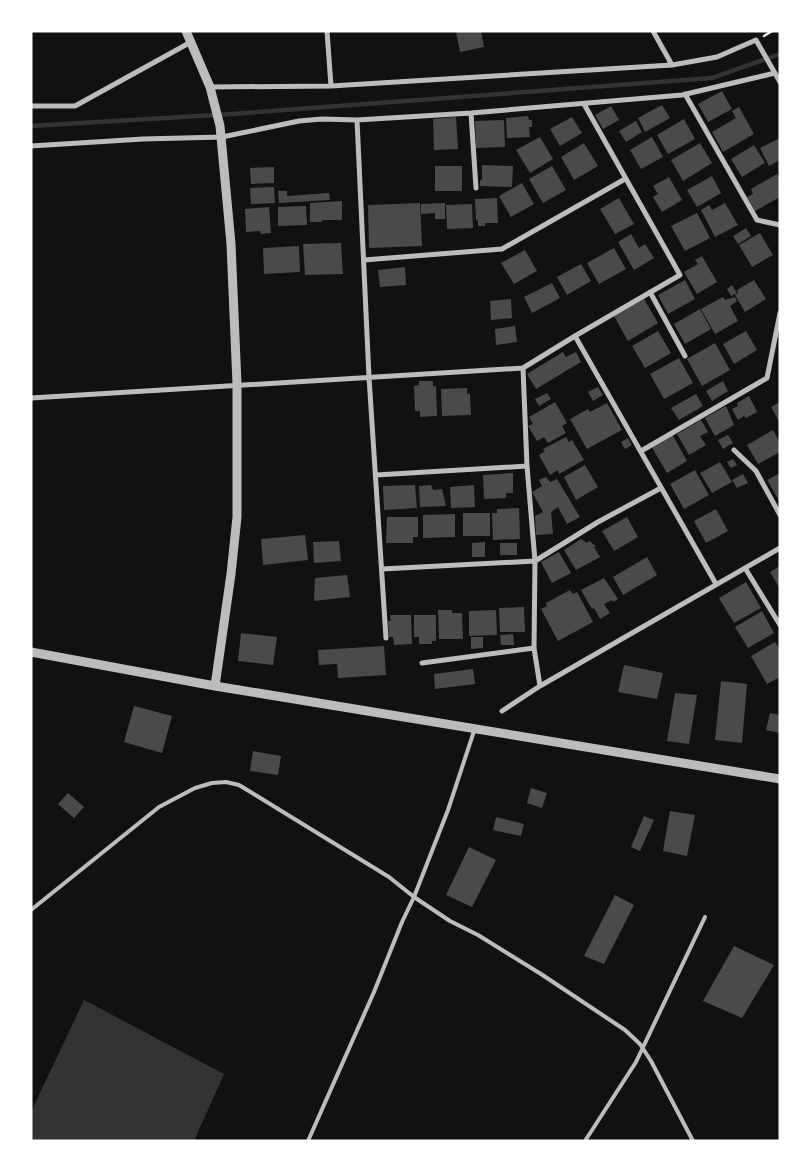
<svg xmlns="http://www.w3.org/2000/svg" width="811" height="1172" font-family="Arial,sans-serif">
	<rect width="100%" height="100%" fill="#111"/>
	<path fill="#333" d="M84 1000 224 1074 194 1141H31V1112Z"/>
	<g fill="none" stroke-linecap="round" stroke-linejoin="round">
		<path stroke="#333" stroke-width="4.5" d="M31 126 232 114 712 78 780 54"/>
	</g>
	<path fill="#4a4a4a" d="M463 31H481L484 47 460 52 456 32Z
		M722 91 732 109 708 122 698 104Z
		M662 105 670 118 645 132 638 118Z
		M611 106 619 120 603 129 595 115Z
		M739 107 754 134 723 152 712 132 736 118 732 111Z
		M528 116 529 120H532V127H529L530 137 507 138 506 118Z
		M456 117 458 149 434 150 433 119Z
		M572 117 582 133 560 146 550 129Z
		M684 119 695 139 668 154 657 135Z
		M504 120 505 147 476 148 475 121Z
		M636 121 642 132 626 142 619 131Z
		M540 137 553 159 530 173 516 150Z
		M652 137 663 157 641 169 630 150Z
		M780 138V160L769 166 760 148Z
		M584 143 598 166 574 180 561 157Z
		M700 143 712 163 683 181 671 160Z
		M754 145 765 163 742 177 731 159Z
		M482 165 513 166 512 187 480 186V180H482Z
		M435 166H462V191H435Z
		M552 166 566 190 543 203 529 179Z
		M274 167V183L251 184 250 168Z
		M777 174 780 180V197L755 211 747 197 753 194 751 189Z
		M712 176 721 193 697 207 687 190Z
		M669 177 682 200 662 212 653 197 658 194 653 186Z
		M522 183 534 204 511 217 499 196Z
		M274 187 275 203 251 204 250 188Z
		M278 191H287V196L329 193 330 200 279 203Z
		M497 198 498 223H485V226H478V221L476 220 475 199Z
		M619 198 634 224 615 234 600 209Z
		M342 201V220H322V222H310V203Z
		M420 203 422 246 369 248 368 205Z
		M445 203V219H435V213L421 214V204Z
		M725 203 738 225 715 237 701 210 709 205 712 210Z
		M472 204 473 228 447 229 446 205Z
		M306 206 307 225 278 226V207Z
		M269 207 271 233 261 234 260 231 246 232 245 209Z
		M697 213 710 238 685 251 671 226Z
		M746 228 751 236 738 244 733 236Z
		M760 233 773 255 752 267 739 245Z
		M631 234 639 248 645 244 654 258 634 270 618 242Z
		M341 243 343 274 305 275 303 244Z
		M299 246 300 272 264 274 263 248Z
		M614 248 626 269 599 284 587 263Z
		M525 250 537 271 514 284 501 263Z
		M702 256 717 282 697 294 684 272 698 264 695 260Z
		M581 264 591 281 567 295 557 277Z
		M405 267 406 285 380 287 378 270Z
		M685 280 695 299 668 314 658 295Z
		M754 280 766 299 745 312 735 295 738 293 737 290Z
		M552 283 560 298 532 313 524 297Z
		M732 285 737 293 731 296 727 289Z
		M723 297 725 300 735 297 737 301 730 306 738 321 715 334 701 309Z
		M511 299 512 318 491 320 490 301Z
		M644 299 658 323 628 341 614 316Z
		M700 309 711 329 685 344 674 324Z
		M515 326 517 342 496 345 495 329Z
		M658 331 671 353 645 368 632 346Z
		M746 331 757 350 734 364 723 344Z
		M715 343 730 370 702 386 687 359Z
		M563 352 566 357 576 352 581 362 536 389 527 374Z
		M679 358 693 383 664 399 650 374Z
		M419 381H433V386H436L437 416 420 417V411H415L414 386 419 385Z
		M723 381 728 391 712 401 706 391Z
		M598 387 603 395 593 401 588 392Z
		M467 388V394H470L471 415 442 416 441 389Z
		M547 393 551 399 539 406 535 399Z
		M696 394 703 406 679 420 671 408Z
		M749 396 757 412 746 418 744 416 738 420 732 409 738 406 737 403Z
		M555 402 567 423 562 426 566 433 548 443 544 437 537 441 528 426 533 424 529 417Z
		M780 402V423L771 407Z
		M607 403 622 430 587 449 570 419 588 409 590 412Z
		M726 406 734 425 715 436 705 418Z
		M701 420 708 432 700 436 706 445 689 455 677 434Z
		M773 430 780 443V452L758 464 747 445Z
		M672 434 687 461 667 473 651 446Z
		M728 435 733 443 723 449 718 440Z
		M566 437 569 442 572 440 584 460 559 474 558 470 550 475 539 455 545 451 543 449Z
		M628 438 632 445 625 449 621 442Z
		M733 459 737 465 731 468 727 462Z
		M720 462 732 482 712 493 700 473Z
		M585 465 598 487 576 500 564 477Z
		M695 470 709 495 684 509 670 484Z
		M513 473V493H506V498L484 499 483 475Z
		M780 473V502L767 480Z
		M743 474 748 483 737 488 732 480Z
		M546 477 550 482 557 479 580 517 567 524 558 507 551 512 553 534 536 535 535 516 543 512 532 492 542 486 539 480Z
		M415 485 417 508 384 510 383 486Z
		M431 485 433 490 442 489 446 506 420 507 419 486Z
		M474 485 475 507 451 508 450 487Z
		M519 508 520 539 493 540 492 513H497V509Z
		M716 509 728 531 706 543 694 521Z
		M463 513H490V536H463Z
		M455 514V537L423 538V515Z
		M387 517H418V537H413V543H386Z
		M627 517 638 537 614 551 602 531Z
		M305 535 308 560 263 565 261 539Z
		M581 539 587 543 589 541 596 546 594 547 600 557 576 570 564 550Z
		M339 541 341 561 314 563 313 542Z
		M485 542V557H472V543Z
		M500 543H517V555H500Z
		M559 552 571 573 552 583 541 562Z
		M647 557 657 575 623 595 613 577Z
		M780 566V589L770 572Z
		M347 575 350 597 314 601 315 578Z
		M604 578 618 599 613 602 612 600 604 604 610 613 600 619 594 608 592 609 581 590Z
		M746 582 761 608 734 623 719 598Z
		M570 590 573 594 577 592 593 622 558 641 541 609 547 606 546 603Z
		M524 607 525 632H500L499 608Z
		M438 610H452V613H462L463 639H439Z
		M496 610 497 635 469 636V611Z
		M762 611 774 633 748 648 735 627Z
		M390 615H411L412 644 394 645 393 637H389L388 621H391Z
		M414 615H436V641H432V644H419V637H414Z
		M241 633 277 637 273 665 238 661Z
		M513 634 514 645H501L500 635Z
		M471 637H483V648L471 649Z
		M775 642 780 650V677L767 684 751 656Z
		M384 646 386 675 338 678 337 664 319 665 318 650Z
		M624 665 663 673 657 699 618 692Z
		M473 669 475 684 435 689 434 674Z
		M721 681 747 684 742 743 715 740Z
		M675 693 697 695 689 744 667 741Z
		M134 706 172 716 162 753 124 742Z
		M770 713 780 715V733L766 730Z
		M253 751 281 756 278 775 250 771Z
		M531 788 547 793 542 808 527 803Z
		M68 793 84 807 74 818 58 804Z
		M670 811 695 815 687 856 663 851Z
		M644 816 654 820 640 851 631 847Z
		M496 817 524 824 521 836 493 830Z
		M469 847 496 860 472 907 446 895Z
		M615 895 634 905 604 964 584 956Z
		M734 946 774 965 742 1018 703 1001Z"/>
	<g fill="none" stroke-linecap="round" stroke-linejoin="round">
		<path stroke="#f5f5f5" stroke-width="2.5" d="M764 36 772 31"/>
		<path stroke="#bcbcbc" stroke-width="4" d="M31 910 159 807 195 788 212 783 226 782 239 785 389 877 414 897 450 921 478 935 541 974 625 1030 640 1044 651 1061 693 1141
			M308 1141 374 992 402 922 414 897 448 810 475 728
			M585 1141 636 1062 705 917"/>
		<path stroke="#bcbcbc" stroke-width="5" d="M327 31 331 86
			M653 31 672 65
			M210 87 331 86 672 65 717 57 756 40 780 82
			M685 94 757 220 780 225
			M31 106H75L191 42
			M471 113 476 188
			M357 120 369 377 386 638
			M31 146 143 139 222 137 299 121 322 119 357 120 471 113 682 95 775 73
			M364 260 502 249 625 179
			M650 292 685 356
			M575 336 716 584
			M31 398 523 368 575 336 680 275 584 104
			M734 450 756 471 780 515
			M641 451 767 378 780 313
			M376 475 527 466
			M745 568 780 625
			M382 569 535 561 527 466 523 368
			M422 663 534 648
			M540 686 534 648 535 561 598 522 661 488
			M502 711 540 686 780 548"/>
		<path stroke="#bcbcbc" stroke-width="9" d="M186 31 210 87 220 126 231 244 237 384V517L231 574 215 686
			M31 652 215 686 780 779"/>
	</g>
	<rect width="811" height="1172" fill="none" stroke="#ffffff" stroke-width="65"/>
</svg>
